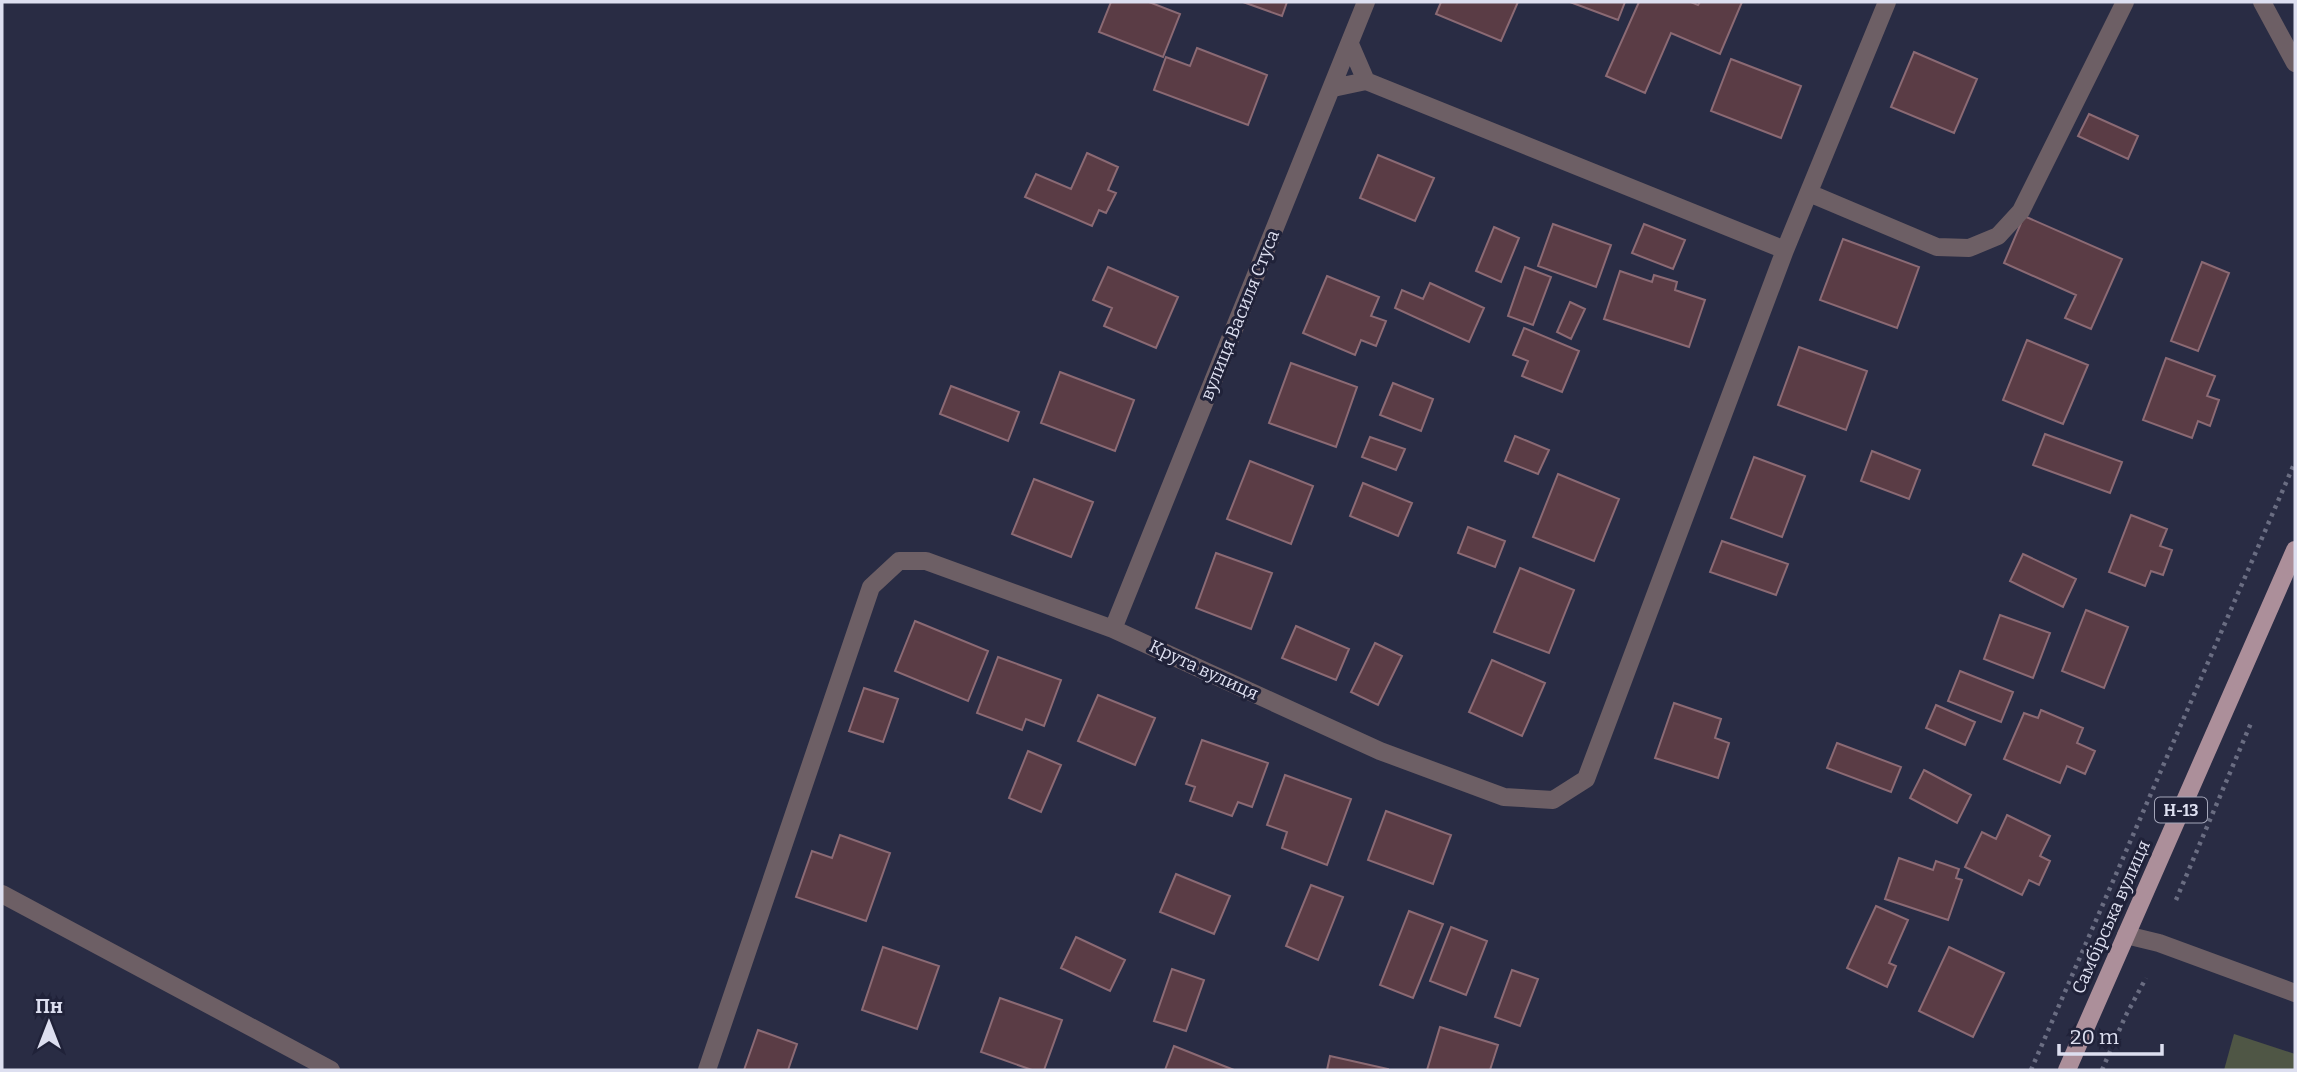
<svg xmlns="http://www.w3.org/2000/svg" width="2297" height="1072" font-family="Bitter,serif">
	<rect width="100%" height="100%" fill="#292c44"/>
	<path fill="#4f5645" d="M2234 1034 2295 1054V1070H2224Z"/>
	<path fill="#5a3c45" stroke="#8b6a74" stroke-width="2" d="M1111 2H1149L1180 14 1163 57 1099 32Z
		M1243 2H1287L1282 16Z
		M1441 2H1518L1501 41 1436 14Z
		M1570 2H1625L1618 20Z
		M1639 2H1691L1698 5 1700 2H1742L1720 54 1671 33 1645 93 1606 76Z
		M1197 48 1267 75 1248 125 1154 90 1166 57 1190 66Z
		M1914 52 1977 79 1954 133 1891 107Z
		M1731 59 1801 86 1781 138 1711 111Z
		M2089 114 2138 136 2128 159 2078 136Z
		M1087 153 1118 167 1108 190 1116 193 1106 213 1099 210 1092 226 1025 197 1036 174 1071 189Z
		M1378 155 1434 178 1415 221 1360 198Z
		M2024 216 2122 259 2091 329 2065 318 2076 295 2004 263Z
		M1553 224 1611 245 1596 287 1538 266Z
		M1644 224 1685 240 1673 269 1632 253Z
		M1494 227 1519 238 1501 282 1476 271Z
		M1843 239 1919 267 1897 328 1820 300Z
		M2202 262 2229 273 2198 351 2171 341Z
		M1108 267 1178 297 1156 348 1104 326 1112 308 1093 300Z
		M1525 267 1551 277 1533 325 1508 316Z
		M1620 271 1652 282 1654 275 1677 282 1675 290 1705 300 1689 347 1604 319Z
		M1327 276 1379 297 1371 316 1386 321 1376 346 1361 340 1355 355 1303 333Z
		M1430 283 1484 308 1469 342 1395 308 1402 290 1423 299Z
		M1570 302 1585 309 1571 339 1557 332Z
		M1524 328 1579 351 1562 392 1522 376 1528 361 1513 355Z
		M2027 340 2088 365 2063 424 2003 400Z
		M1799 347 1867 371 1846 430 1778 405Z
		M2166 358 2215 376 2207 396 2219 400 2210 426 2198 421 2192 438 2143 420Z
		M1291 363 1357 387 1336 447 1269 423Z
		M1060 372 1134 400 1115 451 1041 423Z
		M1393 383 1433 399 1421 431 1380 415Z
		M951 386 1019 412 1008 441 940 414Z
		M2045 434 2122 462 2110 493 2033 465Z
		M1515 436 1549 450 1538 474 1505 461Z
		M1370 437 1405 449 1396 470 1362 457Z
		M1872 451 1920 470 1909 499 1861 481Z
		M1754 457 1805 476 1782 537 1731 518Z
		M1250 461 1313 486 1291 544 1227 519Z
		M1558 474 1619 499 1594 561 1533 537Z
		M1034 479 1093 502 1071 557 1012 534Z
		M1363 483 1412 503 1398 536 1350 516Z
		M2131 515 2167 529 2160 546 2172 550 2163 575 2151 571 2145 586 2109 572Z
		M1468 527 1505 541 1495 567 1458 553Z
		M1722 541 1788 564 1776 595 1710 572Z
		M1216 553 1272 573 1251 629 1196 608Z
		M2023 554 2076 579 2063 607 2010 581Z
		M1520 568 1574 590 1549 653 1494 632Z
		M2086 610 2128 627 2104 688 2062 671Z
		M2000 615 2050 633 2033 678 1984 659Z
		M915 621 988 651 968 701 895 671Z
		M1296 626 1349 649 1336 680 1282 658Z
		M1375 643 1402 656 1378 705 1351 692Z
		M998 657 1061 680 1044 726 1026 719 1022 730 977 713Z
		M1492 660 1545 683 1522 736 1469 712Z
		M1960 671 2013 692 2001 722 1948 701Z
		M864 688 898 699 883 742 849 731Z
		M1098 695 1155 718 1135 765 1078 741Z
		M1674 703 1721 719 1715 738 1729 743 1718 778 1655 758Z
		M1936 705 1975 722 1965 745 1926 728Z
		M2041 710 2083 728 2077 743 2095 751 2085 774 2067 766 2060 783 2004 759 2024 713 2038 718Z
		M1202 740 1268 763 1252 807 1238 802 1232 816 1190 801 1195 787 1186 784Z
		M1837 743 1901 767 1891 792 1827 768Z
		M1028 751 1061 765 1041 812 1009 798Z
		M1924 770 1971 795 1957 823 1910 798Z
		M1285 775 1351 799 1327 865 1282 848 1287 832 1267 825Z
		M1386 811 1451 835 1433 884 1368 860Z
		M2007 815 2050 836 2040 856 2050 861 2039 885 2029 880 2022 895 1965 867 1982 832 1996 839Z
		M840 835 890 853 866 921 796 897 812 851 832 858Z
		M1899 858 1933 870 1936 861 1959 869 1956 878 1962 880 1948 920 1885 899Z
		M1176 874 1230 896 1214 934 1160 912Z
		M1311 885 1343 897 1318 960 1286 946Z
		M1876 906 1908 920 1889 963 1896 966 1887 987 1847 968Z
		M1409 911 1443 924 1413 998 1380 985Z
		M1451 927 1487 941 1466 995 1430 981Z
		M1076 937 1125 960 1110 991 1061 968Z
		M883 947 939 966 917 1029 862 1010Z
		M1949 947 2004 973 1973 1037 1919 1011Z
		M1172 969 1204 980 1186 1031 1154 1021Z
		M1512 970 1538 979 1520 1026 1495 1017Z
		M1000 998 1062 1020 1044 1070H1032L981 1052Z
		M1440 1027 1498 1045 1490 1070H1427Z
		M758 1030 797 1044 788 1070H744Z
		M1174 1046 1234 1070H1165Z
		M1330 1056 1388 1069V1070H1327Z"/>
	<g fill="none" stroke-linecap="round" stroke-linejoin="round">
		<path stroke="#6a6d82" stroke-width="4.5" stroke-dasharray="3.5 5" stroke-linecap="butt" d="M2176 900 2251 723
			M2031 1070 2295 462
			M2102 1070 2125 1017 2146 978"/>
		<path stroke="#6d5f65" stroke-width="18" d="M2262 2 2295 63
			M1350 44 1366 81
			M1333 88 1366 81 1785 250
			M1809 193 1937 247 1969 248 1998 236 2021 211 2125 2
			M1113 629 1366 2
			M707 1070 871 587 899 561H926L1113 629 1380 751 1504 797 1553 800 1586 779 1785 250 1887 2"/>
		<path stroke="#6d5f65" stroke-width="18" d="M2 894 331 1070
			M2126 935 2159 943 2295 993"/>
		<path stroke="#ac8f9a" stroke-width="18" d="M2067 1070 2295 550"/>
	</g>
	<g text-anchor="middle" stroke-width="6" stroke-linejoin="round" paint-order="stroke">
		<rect fill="#202239" stroke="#a4a6b9" stroke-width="2" x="2155" y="797.5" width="52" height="25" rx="5"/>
		<g font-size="16" font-weight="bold" fill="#dddff0">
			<text x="2181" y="816">Н-13</text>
		</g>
		<g font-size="18" fill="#dddff0" stroke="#202239">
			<text transform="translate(1240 315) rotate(-68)" y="6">вулиця Василя Стуса</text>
			<text transform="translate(1204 670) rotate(25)" y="6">Крута вулиця</text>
			<text transform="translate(2111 917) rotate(-66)" y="6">Самбірська вулиця</text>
		</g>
	</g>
	<rect width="2297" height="1072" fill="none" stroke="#dddff0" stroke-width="7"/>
	<g transform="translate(49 1023)" stroke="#202239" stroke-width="5" paint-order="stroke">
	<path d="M0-5L12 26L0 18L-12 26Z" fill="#dddff0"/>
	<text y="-10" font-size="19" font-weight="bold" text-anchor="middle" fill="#dddff0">Пн</text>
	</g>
	<path d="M2059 1044v10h103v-10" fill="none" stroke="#dddff0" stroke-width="3.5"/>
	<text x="2070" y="1044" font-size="21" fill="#dddff0" stroke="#202239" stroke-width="5" paint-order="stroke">20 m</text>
</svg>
